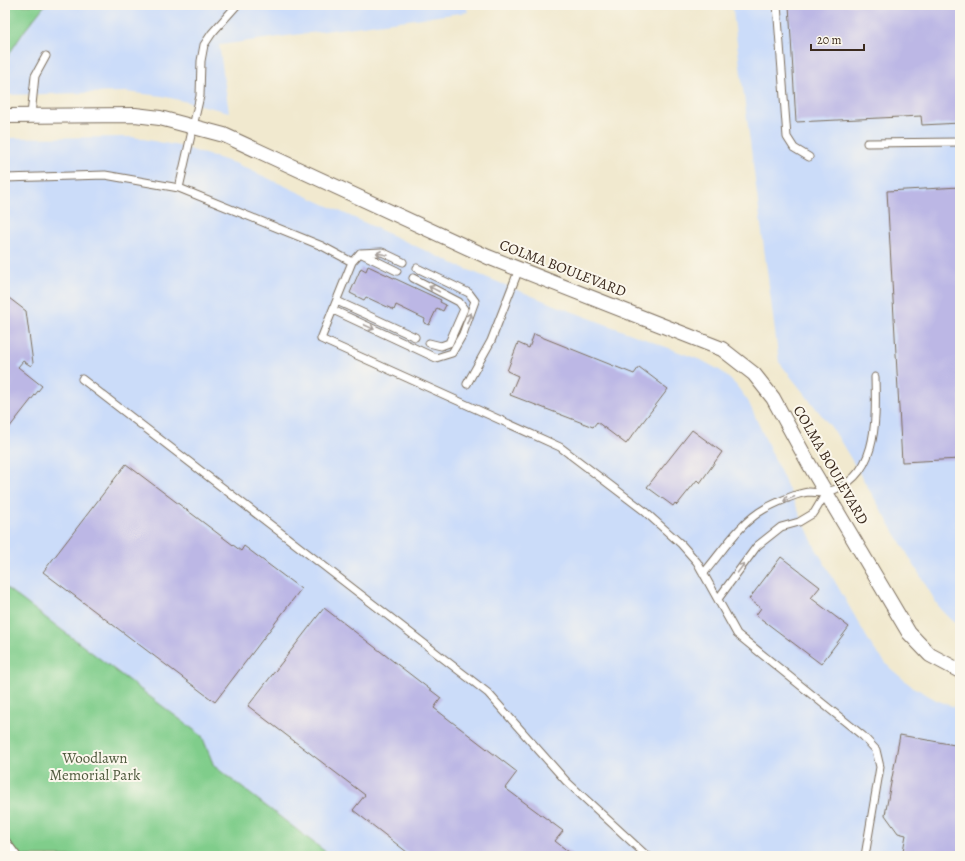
<svg xmlns="http://www.w3.org/2000/svg" width="965" height="861" font-family="Alegreya,serif">
	<rect width="100%" height="100%" fill="#fbf7ec"/>
	<filter id="ink" filterUnits="userSpaceOnUse"><feTurbulence type="fractalNoise" baseFrequency=".025" numOctaves="2"/><feDisplacementMap in="SourceGraphic" scale="8" xChannelSelector="R" yChannelSelector="G"/><feConvolveMatrix kernelMatrix="1 2 1 2 8 2 1 2 1" color-interpolation-filters="sRGB"/></filter>
	<filter id="wash" filterUnits="userSpaceOnUse"><feTurbulence type="fractalNoise" baseFrequency=".012" numOctaves="4" result="noise"/><feDisplacementMap in="SourceGraphic" scale="16" xChannelSelector="R" yChannelSelector="G"/><feGaussianBlur stdDeviation="0.9" result="paint"/><feColorMatrix in="noise" values="0 0 0 0 0 0 0 0 0 0 0 0 0 0 0 0 0 1.4 0 .05"/><feComposite in="paint" operator="in"/></filter>
	<g filter="url(#wash)">
		<rect width="100%" height="100%" fill="#f1e9cf"/>
		<path fill="#cbdcf9" d="M45 5H466L468 12 219 45 229 112 162 96 126 92 5 95V60L25 30Z
			M732 5H960V626L952 621 940 609 835 432 779 362Z
			M133 137 179 146 237 164 461 267 552 304 703 361 721 371 736 385 748 401 814 545 873 648 890 668 910 685 936 700 960 709V856H331L214 766 202 736 5 587V138Z"/>
		<path fill="#80cd8b" stroke="#5e7c54" d="M5 5H45L25 30 5 60Z
			M5 587 202 736 214 766 331 856H5Z"/>
		<g id="blocks">
			<path fill="#bcb7e5" d="M789 5H960V123L922 125 921 116 796 122Z
				M960 187V459L902 462 887 191Z
				M368 266 441 300 440 302 446 305 443 311 437 308 429 325 424 323 425 319 396 305 394 310 366 297 364 300 350 293 361 268 366 271Z
				M5 295 26 311 33 363 31 366 23 361 18 367 42 386 5 433Z
				M534 334 634 374 639 367 668 389 626 444 597 422 593 427 510 395 518 376 507 371 518 343 529 348Z
				M692 430 722 452 700 483 697 480 677 505 675 503 673 506 647 487Z
				M126 464 241 551 244 546 301 589 215 702 43 572Z
				M781 557 820 587 811 598 849 627 821 664 756 615 761 608 749 599Z
				M324 608 441 698 434 708 517 772 505 788 563 831 555 841 574 856H457L454 854 452 856H429L426 854 424 856H412L353 810 365 795 248 706Z
				M900 735 960 746V856H902L906 835 898 833 885 815Z"/>
		</g>
	</g>
	<g filter="url(#ink)">
		<use href="#blocks" fill-opacity="0" stroke="#7b6d5c" stroke-width="1"/>
		<g fill="none" stroke-linecap="round" stroke-linejoin="round">
			<defs>
				<path id="lane" d="M777 5 787 137 794 148 809 157
					M31 115 35 76 46 56
					M867 143 960 142
					M5 178 105 175 179 188 322 246 352 262 321 339 560 447 643 510 681 544 697 562 737 634 863 736 876 750 880 767 865 856
					M179 188 200 96 201 61 204 45 212 33 237 5
					M360 253 397 271
					M352 262 360 253 382 252 403 262
					M413 278 459 302 464 309 449 343 441 346 429 343
					M337 301 415 337
					M333 310 436 358 452 353 463 334 475 301 469 293 417 268
					M82 379 488 693 566 781 647 856
					M467 384 491 341 519 269
					M703 574C722 552 740 522 766 508 778 502 796 493 809 492 815 492 822 494 827 492 879 479 876 420 875 377
					M718 599 757 546 781 527 799 522 814 513 826 493
					M5 840 17 856"/>
				<path id="street" d="M5 116 135 115 160 118 224 135 488 257 722 349 754 374 773 398 809 464 909 633 930 655 960 671"/>
			</defs>
			<use href="#lane" stroke="#7b6d5c" stroke-width="9"/>
			<use href="#street" stroke="#7b6d5c" stroke-width="16"/>
			<use href="#lane" stroke="#fff" stroke-width="7"/>
			<use href="#street" stroke="#fff" stroke-width="14"/>
		</g>
		<defs><path id="oneway-shaft" d="M-6 0H5M1.5-3L5.5 0L1.5 3" fill="none" stroke-width="1.6" stroke-linecap="round" stroke-linejoin="round"/></defs>
		<g stroke="#a79f9a">
			<use href="#oneway-shaft" transform="translate(382 254) rotate(-168)"/>
			<use href="#oneway-shaft" transform="translate(434 289) rotate(-152)"/>
			<use href="#oneway-shaft" transform="translate(469 318) rotate(-69)"/>
			<use href="#oneway-shaft" transform="translate(369 327) rotate(25)"/>
			<use href="#oneway-shaft" transform="translate(789 499) rotate(158)"/>
			<use href="#oneway-shaft" transform="translate(741 568) rotate(-54)"/>
		</g>
	</g>
	<g text-anchor="middle" stroke-width="4" stroke-linejoin="round" paint-order="stroke">
		<g font-size="15" fill="#3b2a1e" stroke="#fbf7ec">
			<text transform="translate(563 268) rotate(21)" y="5">COLMA BOULEVARD</text>
			<text transform="translate(831 465) rotate(60)" y="5">COLMA BOULEVARD</text>
		</g>
		<g font-size="15" fill="#505b3f" stroke="#fbf7ec">
			<text x="95" y="763">Woodlawn<tspan x="95" dy="17">Memorial Park</tspan></text>
		</g>
	</g>
	<rect width="965" height="861" fill="none" stroke="#fbf7ec" stroke-width="20"/>
	<path d="M811 44v6h53v-6" fill="none" stroke="#3b2a1e" stroke-width="2"/>
	<text x="817" y="44" font-size="12" fill="#3b2a1e" stroke="#fbf7ec" stroke-width="3" paint-order="stroke">20 m</text>
</svg>
